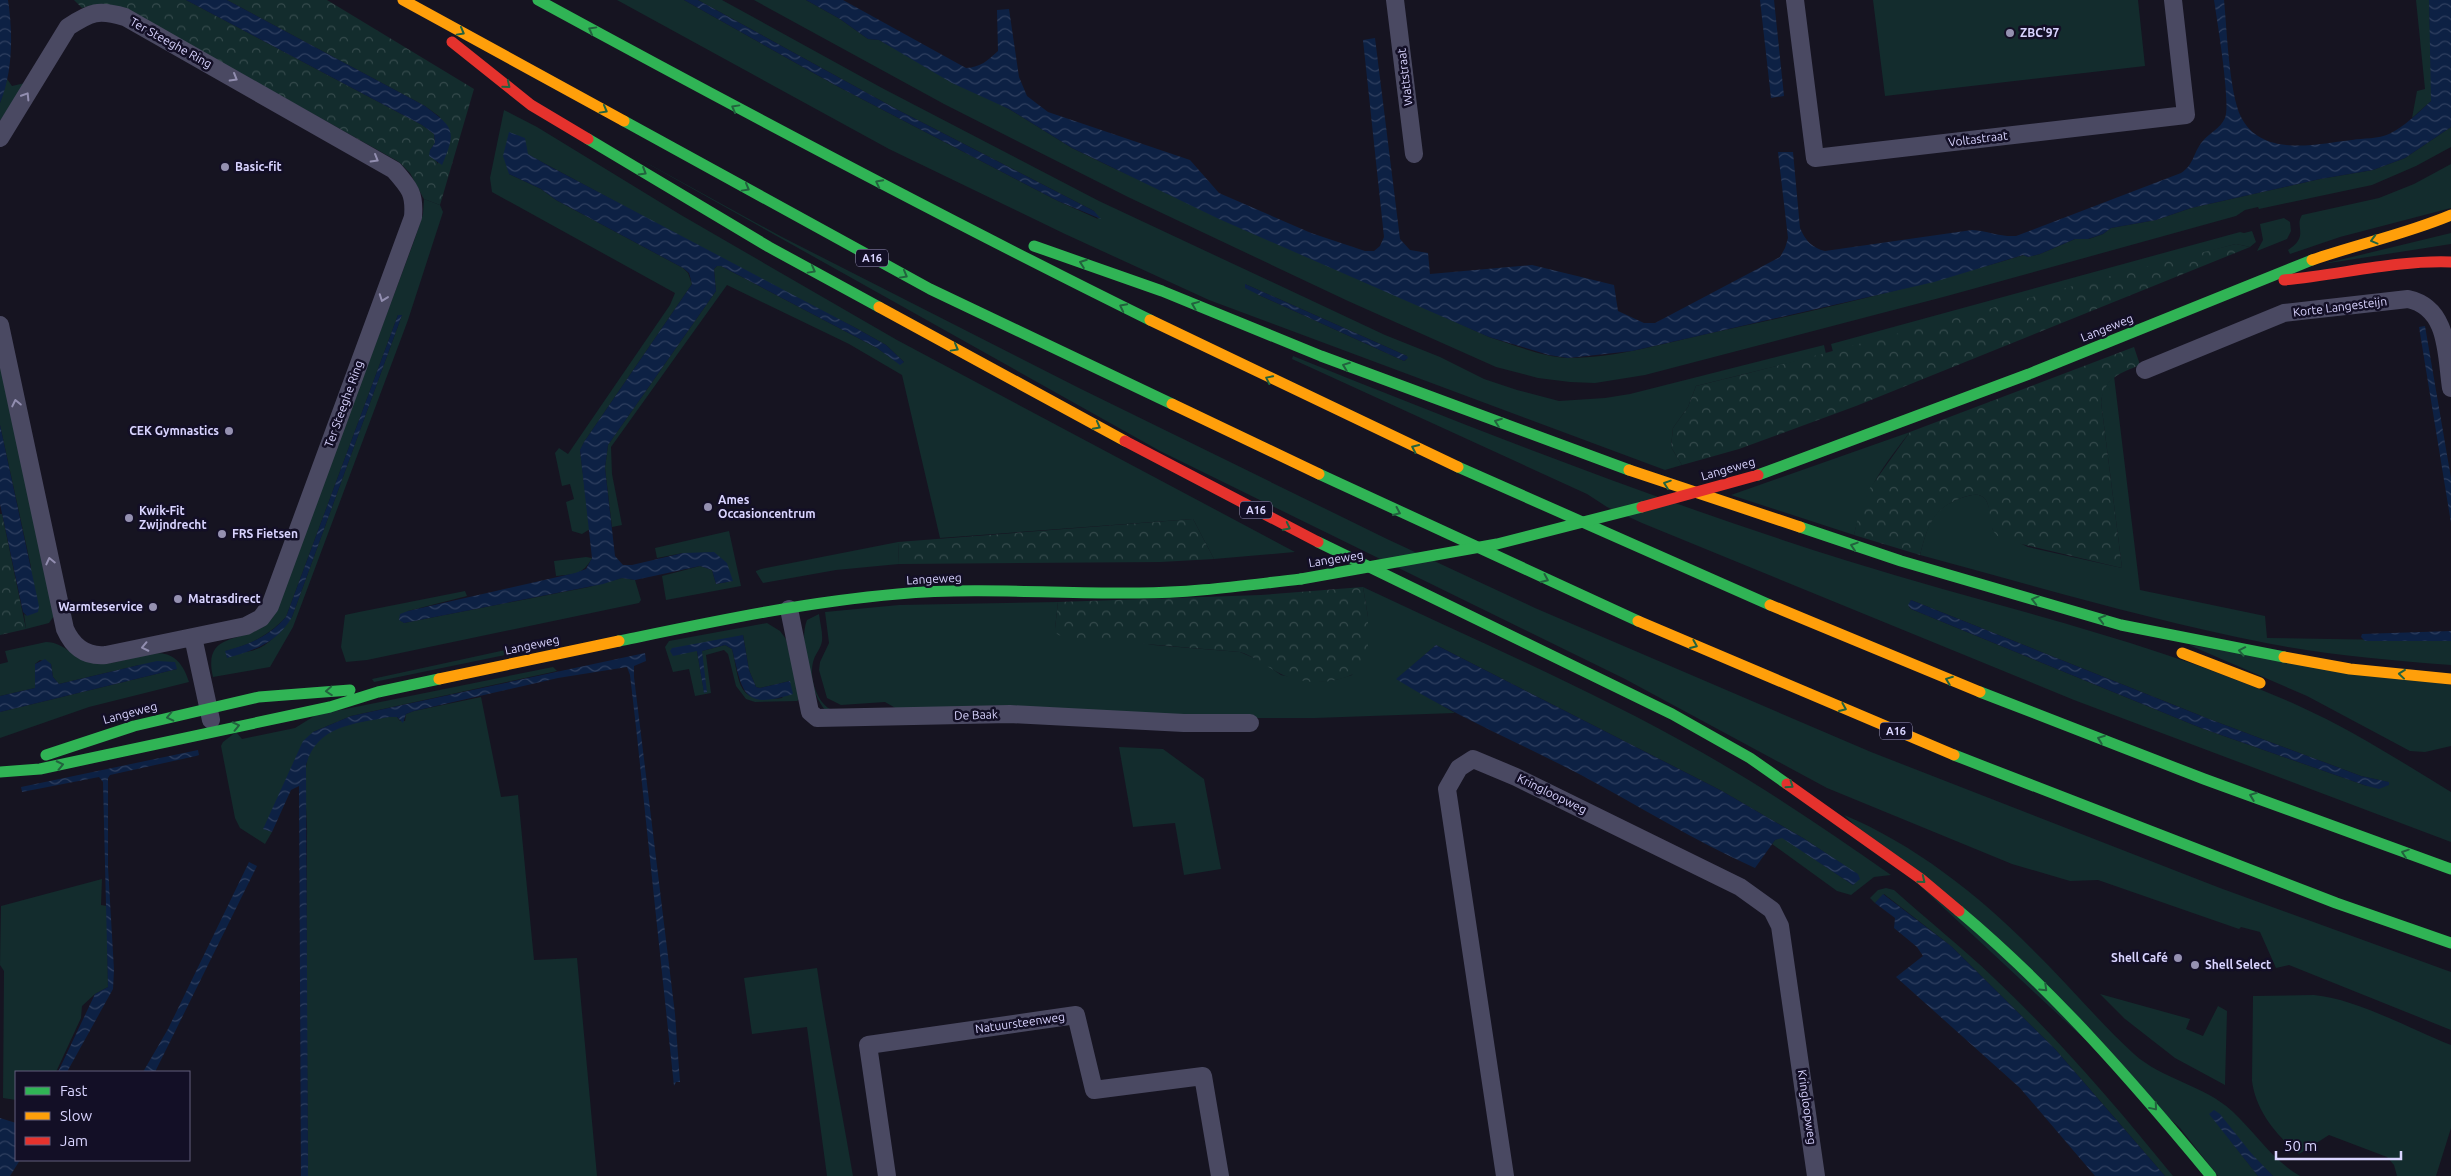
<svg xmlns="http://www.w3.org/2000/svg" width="2451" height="1176" font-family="Ubuntu,sans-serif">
	<defs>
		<pattern id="forest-crowns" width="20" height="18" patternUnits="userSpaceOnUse" patternTransform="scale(1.25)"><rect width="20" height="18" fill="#132c2d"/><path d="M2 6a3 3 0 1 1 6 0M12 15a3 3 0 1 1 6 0" fill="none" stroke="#354a4c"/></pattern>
		<pattern id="water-waves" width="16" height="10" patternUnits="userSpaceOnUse" patternTransform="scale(1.25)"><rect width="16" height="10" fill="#0d2144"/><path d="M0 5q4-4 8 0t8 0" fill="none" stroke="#304060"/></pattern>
	</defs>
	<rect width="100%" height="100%" fill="#161421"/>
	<path fill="#132c2d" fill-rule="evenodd" d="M617 0H684L835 85 1058 201 1098 219 1094 211 898 110 698 0H722L882 88 1099 201 1385 335 1440 357 1484 379 1517 390 1559 401 1605 398 1630 394 1824 345 1826 354 1696 386 1688 407 1673 428 1671 447 1682 465 1665 470 1209 300 1065 234 889 149ZM1245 284 1407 356 1406 360 1404 361 1259 295Z
		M754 0H806L840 19 868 39 879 40 1009 109 1072 148 1109 166 1489 337C1514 345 1543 357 1569 358 1617 358 1664 343 1711 333 1816 311 1920 286 2024 255L2028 257 2040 254 2075 239H2089L2103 234 2111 228 2156 220 2191 208 2320 179 2373 170 2405 158 2451 127V147L2416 166 2372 185 2259 209 2258 207 2245 210 2236 216 1947 296 1645 375 1595 383 1570 382 1538 378 1496 367 1348 301 1128 197 944 104Z
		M1873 0H2138L2145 66 1885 96Z
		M2416 0H2429L2432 95 2431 101 2412 118 2417 91 2425 89Z
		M7 79 12 86 25 83 0 121V103Z
		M504 110 537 127 681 215 897 340 1295 552 1214 559 1193 519 940 538 902 375 849 344 727 285 611 447 612 474 622 525 612 527 605 468 608 445 716 291 714 269 717 266H721L877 348 900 364 904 362 886 345 854 327 784 292 527 154 509 174 541 189 556 200 683 268 688 273 692 284 584 442 580 451 590 529 582 534 572 531 566 502 574 499 570 484 562 486 555 453 559 448 568 454 670 305 675 293 492 192 490 178Z
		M627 152 782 237 1079 388 1387 539 1535 608 1871 752 2220 888 2451 972V1030L2289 965 2276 968 2260 932 2241 927 2239 929 2098 880 2070 881 2012 864 1827 788 1625 679 1160 451Z
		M2451 164V208L2340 237 2290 254 2288 250C2310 236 2294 227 2302 215L2379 198 2414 184Z
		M424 199 440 205 443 212 408 320 293 627 270 667 213 677C201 626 251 647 273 617L414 241 423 214ZM398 315H402L292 617C272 641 260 657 226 651 251 644 268 636 286 617Z
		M2284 218 2290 222 2291 231 2287 239 2257 251 2263 240 2260 224Z
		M2252 231 2256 242 2250 247 2236 244 1833 352 1831 344 2240 232 2244 233Z
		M2451 233V244L2323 264Z
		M1293 356C1476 430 1660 502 1848 561 1999 608 2155 641 2299 706 2352 730 2402 762 2451 792V842L2074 700 1642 523 1607 507 1587 494 1292 359ZM1911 600 2209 719 2361 776 2388 782 2367 786 2201 728 1911 609 1909 607Z
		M0 364 54 616 49 623 26 629 24 614 27 616 31 567 0 425Z
		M2114 376 2140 590 2265 616 2267 638 2451 641V665C2389 660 2327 655 2266 643 2150 620 2035 586 1920 555 1928 524 1932 508 1964 497 1970 495 1978 493 1983 497 1991 503 1991 521 1993 530L2028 547 2122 568 2101 402 2103 389Z
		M1910 432C1883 466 1864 492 1854 535L1731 495Z
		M729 531 741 586 666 600 662 576 700 566 712 570 716 584 732 581 683 553 657 558 655 548Z
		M898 542 899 564 836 570 763 583 756 572V571L761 569Z
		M586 557 592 558C583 575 574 574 556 576L554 561Z
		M622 578 635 580 641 600 639 603 367 660 346 662 341 647 345 615 359 612 465 591 467 596 408 611 399 619 404 623 589 587Z
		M1363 587C1477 641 1594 691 1703 753 1768 790 1830 832 1891 875L1874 877 1851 895 1837 891 1772 844 1775 840 1782 837 1853 885 1857 874 1803 838 1722 791 1436 645 1397 679 1455 713 1315 718H1217L899 710 885 702 841 705 827 698 819 670 820 662 829 643 825 612 899 605 1058 602 1055 629 1154 645 1240 652 1261 661 1281 675 1317 682 1335 680 1352 675 1368 617Z
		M819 614C820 623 823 633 822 641 821 648 816 653 814 659 808 675 816 703 832 710L827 712C811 697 798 641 807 620Z
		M767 623 780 631 786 639 800 698 797 701 755 702 746 699 736 686 728 654 724 650 706 655 711 693 695 696 689 669 673 672 665 647 669 641ZM743 635 749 670 756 687 760 688 790 681 782 698C736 703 741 687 732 649L725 645 702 651 704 692 697 651Z
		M552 640 553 645 374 682 372 679Z
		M46 642C65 642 76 661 94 663 130 669 172 627 189 682L89 707 0 738V712L177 669 139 665 59 684 53 677 51 664 40 660 35 664V688L0 696V664L8 662 5 651Z
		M2189 645 2451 685V746L2425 752 2410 751 2307 696Z
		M553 667 557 671 351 716 313 732 270 832H272L265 844 240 828 235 818 221 746 223 742 236 732 242 739 295 728 316 715Z
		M481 697 501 797 518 795 534 960 577 958 597 1176H308C307 1062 306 949 307 835 308 810 299 767 313 745 326 725 367 721 389 716L397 717 400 721H405L406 714 414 711Z
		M1119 747 1163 749 1204 779 1221 869 1184 875 1175 823 1133 827Z
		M1844 815C1912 843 1979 895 2031 948 2066 982 2098 1021 2134 1054 2163 1080 2204 1085 2232 1111 2255 1132 2272 1160 2300 1176H2273L2210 1114 2258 1176H2218L2180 1128Z
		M102 879 101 905 107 906 108 987 95 994 82 1006 81 1018 56 1072H16V1100L3 1098 4 971 0 965 1 906Z
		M1886 888 1894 890C1927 920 1962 947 1994 978 2059 1039 2117 1107 2173 1176H2165L2055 1049 1951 946 1884 894 1875 903 1870 898 1878 890Z
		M817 968C827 1037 841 1106 853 1176H827L807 1027 752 1034 744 978Z
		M2100 994 2190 1019 2186 1029 2203 1036 2218 1006 2227 1011 2225 1085 2175 1058 2125 1019Z
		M2314 995C2357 999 2410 1029 2451 1045V1128L2436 1176H2397L2394 1165 2387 1157 2329 1135 2299 1154C2276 1135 2256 1111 2252 1081L2253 996Z"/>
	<path fill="url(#forest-crowns)" d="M74 0H186L422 125 434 134 435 143 430 150 438 164 440 117 425 106 227 0H327L474 89 440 205 424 199 410 173 399 162 128 10C111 4 99 3 82 8Z
		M2236 244 2250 247 1856 406 1739 449 1682 465 1671 447 1673 428 1688 407 1696 386C1877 342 2055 288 2236 244Z
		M2134 347 2140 365C2119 374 2105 377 2101 402L2122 568 2000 539C1998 536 1994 533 1993 530 1988 521 1992 504 1983 497 1978 493 1970 495 1964 497 1933 508 1928 524 1920 555L1854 535 1859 513 1870 488 1910 432Z
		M0 514H2L26 629 0 635Z
		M1193 519 1214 559 1160 562 899 564 898 542Z
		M1363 587 1368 617V662C1349 685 1307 687 1281 674 1266 667 1256 657 1240 652L1063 637 1057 634 1055 629 1058 602 1261 595Z"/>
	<path fill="url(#water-waves)" d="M0 0H8C13 33 13 72 0 103Z
		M186 0H227L425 106C454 128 457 130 442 165L429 156 430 150 435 143 434 134 422 125Z
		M684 0H698L898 110 1094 211 1101 219 1058 201 835 85Z
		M806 0H843L966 68C981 67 987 61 998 51L997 10 1009 9 1019 77 1027 96 1048 112 1190 160 1219 193 1311 233 1365 251H1374L1380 246 1384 237 1363 40 1375 38 1400 239 1410 250 1428 253 1430 274 1532 265 1614 285 1618 311 1644 323H1655L1780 257 1785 248 1788 238 1778 152H1793L1800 228C1805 240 1812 248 1825 251L1972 230C1988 231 2000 237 2016 236L2181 173C2194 165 2193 153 2202 142 2209 133 2220 129 2225 118 2231 104 2217 20 2214 0H2224C2227 30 2229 92 2241 117 2262 158 2316 144 2352 140 2363 138 2379 139 2389 134 2404 127 2419 112 2431 101L2429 0H2451V127L2405 158 2373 170 2320 179 2191 208 2156 220 2111 228 2103 234 2088 239H2075L2040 254 2028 257 2023 255 1934 282 1632 351 1568 358 1549 355 1489 337 1219 219 1072 148 1009 109 952 83 879 40 868 39 840 19Z
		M1760 0H1774L1784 96 1771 98Z
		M509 132 525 138 528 154 549 166 854 327 886 345 904 362 900 365 877 348 721 266H717L714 269 716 291 608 445 605 468 615 556 623 565H632L683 553 714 552 727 563 733 581 716 584 712 570 700 566 635 580 622 578 603 584 404 623 399 620 400 614 408 611 575 573 586 569 592 558 580 450 584 442 692 284 689 273 683 268 556 200 541 189 509 174 503 156Z
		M1245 284 1407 356 1408 358 1404 361 1259 295 1245 288Z
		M398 315H402L292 617C277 643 255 650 227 658L225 651C250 644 268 637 286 617Z
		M2425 326 2451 478V523L2419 327Z
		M0 425 39 606 38 612 27 616 23 612 0 504Z
		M1911 600 2209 719 2361 776 2389 782V785L2379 789 2367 786 2201 728 1911 609 1908 605Z
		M2451 631V641H2365L2361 637 2362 634Z
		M743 635 749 670 756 687 760 688 790 681 793 694C742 710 743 693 732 649L725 645 702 651 707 692 704 693 697 651 673 656 670 651 672 648Z
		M1436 645 1722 791 1803 838 1858 874 1860 879 1853 885 1782 838 1775 840 1755 868C1695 841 1639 806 1581 775 1520 743 1455 716 1396 679Z
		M645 653 646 661 634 666V677L675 1014 680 1082H676L674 1086 636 727 630 675 627 667 558 678 414 711 406 714 403 723 397 717H389C354 724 317 725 306 765L308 1176H301L299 786 291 790 272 832 263 829 303 741 313 732 351 716Z
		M45 659 51 664 53 677 59 684 139 665 157 661 175 662 177 669 0 712V696L35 688V664Z
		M198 750 199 755 196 756 110 775 108 778V867L114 970 113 989 67 1072H58L95 994 108 987 103 782 99 777 22 792 21 787Z
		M249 862 257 866 155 1072H143L168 1029Z
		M1883 894 1951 946 2055 1049 2165 1176H2095L2020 1088 1896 977 1923 956 1917 947 1894 928 1895 918 1875 903Z
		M2214 1110 2220 1114 2251 1153 2273 1176H2258L2209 1114Z
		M0 1118 16 1123V1160H20L10 1176H0Z"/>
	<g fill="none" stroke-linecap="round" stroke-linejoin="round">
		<path stroke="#4a4962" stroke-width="18" d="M1395 0 1414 154
			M1795 0 1815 158 2186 115 2173 0
			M0 138 68 27C91 12 98 9 125 17L394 170C410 188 415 194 413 217L270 606 261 618 246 626 106 655C86 657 73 647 65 629L0 325
			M2145 370 2284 313 2408 299C2449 308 2446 354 2451 388
			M789 609 810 712 817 718 1010 714 1184 723H1250
			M193 637 211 720
			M887 1176 868 1045 1076 1015 1094 1090 1203 1076 1220 1176
			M1505 1176 1447 789 1459 768 1473 759 1516 777 1740 887 1772 910 1780 926 1816 1176"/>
		<path stroke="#30b455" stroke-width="11" d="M538 0C740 110 943 218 1150 320
			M624 121 930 289 1172 404
			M588 139 769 247 879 307
			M1034 246 1162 291 1321 356 1629 470
			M1458 467 1770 605
			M1319 474 1638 621
			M1758 475 2029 374 2312 260
			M1800 527 1901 561 2121 625 2284 657
			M1318 542 1672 714 1750 758 1787 784
			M619 641C711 622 804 602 898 594 978 587 1059 594 1139 593 1194 593 1247 585 1301 579
			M1980 692 2204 779 2451 869
			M46 755 134 726 259 697 350 690
			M1954 755 2336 903 2451 943
			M0 772 40 769 330 707 378 692 439 679
			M1959 911C2053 990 2133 1082 2211 1176"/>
		<path stroke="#ff9f0a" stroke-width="11" d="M403 0 624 121
			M2312 260C2358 244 2406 234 2451 215
			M879 307 1125 441
			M1150 320 1458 467
			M1172 404 1319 474
			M1629 470 1800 527
			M1770 605 1980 692
			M1638 621 1954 755
			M2182 653 2260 683
			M2284 657 2350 669 2451 679
			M439 679 619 641"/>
		<path stroke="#e5322d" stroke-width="11" d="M452 42 531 105 588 139
			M2284 280C2340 275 2395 260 2451 262
			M1125 441 1318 542
			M1787 784 1921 879 1959 911"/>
		<path stroke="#30b455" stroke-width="11" d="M1301 579 1497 544 1642 507"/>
		<path stroke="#e5322d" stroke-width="11" d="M1642 507 1758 475"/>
	</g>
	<defs><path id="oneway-chevron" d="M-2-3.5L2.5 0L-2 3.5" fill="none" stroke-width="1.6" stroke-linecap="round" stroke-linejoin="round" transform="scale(1.25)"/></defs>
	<g stroke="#22623e">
		<use href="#oneway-chevron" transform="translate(592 30) rotate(-151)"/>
		<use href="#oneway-chevron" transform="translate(461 32) rotate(29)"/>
		<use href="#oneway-chevron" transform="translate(507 85) rotate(39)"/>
		<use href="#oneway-chevron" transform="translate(735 108) rotate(-151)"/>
		<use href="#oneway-chevron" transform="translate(604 110) rotate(29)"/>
		<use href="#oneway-chevron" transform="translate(643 172) rotate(31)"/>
		<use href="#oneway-chevron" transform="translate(879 183) rotate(-153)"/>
		<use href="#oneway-chevron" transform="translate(746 188) rotate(29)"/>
		<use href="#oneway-chevron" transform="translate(2374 240) rotate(165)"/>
		<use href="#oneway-chevron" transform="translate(1083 263) rotate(-160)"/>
		<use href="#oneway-chevron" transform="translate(812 270) rotate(29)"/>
		<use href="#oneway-chevron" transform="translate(904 275) rotate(29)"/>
		<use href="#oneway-chevron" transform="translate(1195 305) rotate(-158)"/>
		<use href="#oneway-chevron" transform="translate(1123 307) rotate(-153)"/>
		<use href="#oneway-chevron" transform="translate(955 348) rotate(29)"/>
		<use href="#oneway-chevron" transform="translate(1346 366) rotate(-159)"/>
		<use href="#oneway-chevron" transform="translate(1269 379) rotate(-154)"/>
		<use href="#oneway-chevron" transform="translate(1498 422) rotate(-160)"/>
		<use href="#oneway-chevron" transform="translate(1097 426) rotate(28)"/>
		<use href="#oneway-chevron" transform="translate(1415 448) rotate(-155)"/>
		<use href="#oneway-chevron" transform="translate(1667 484) rotate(-161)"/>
		<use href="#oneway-chevron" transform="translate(1397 512) rotate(25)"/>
		<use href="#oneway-chevron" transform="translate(1287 527) rotate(27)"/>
		<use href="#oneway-chevron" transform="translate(1854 546) rotate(-162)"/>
		<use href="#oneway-chevron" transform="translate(1545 579) rotate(24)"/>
		<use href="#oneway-chevron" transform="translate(2035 600) rotate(-165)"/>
		<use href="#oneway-chevron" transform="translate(2102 619) rotate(-164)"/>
		<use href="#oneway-chevron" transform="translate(1694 645) rotate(23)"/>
		<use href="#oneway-chevron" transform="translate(2242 651) rotate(-169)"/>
		<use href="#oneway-chevron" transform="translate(2402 674) rotate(-174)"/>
		<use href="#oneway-chevron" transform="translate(1949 680) rotate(-159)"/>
		<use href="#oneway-chevron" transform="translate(329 691) rotate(176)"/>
		<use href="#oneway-chevron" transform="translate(1843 708) rotate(23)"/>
		<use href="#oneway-chevron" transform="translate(170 717) rotate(167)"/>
		<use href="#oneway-chevron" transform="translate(236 726) rotate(-12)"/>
		<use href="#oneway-chevron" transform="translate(2101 739) rotate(-159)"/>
		<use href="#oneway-chevron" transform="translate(60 765) rotate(-12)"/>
		<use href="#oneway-chevron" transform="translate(1790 785) rotate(35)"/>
		<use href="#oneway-chevron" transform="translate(2253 796) rotate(-159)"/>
		<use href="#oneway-chevron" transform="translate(2405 853) rotate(-161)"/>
		<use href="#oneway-chevron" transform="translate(1922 880) rotate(39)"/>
		<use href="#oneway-chevron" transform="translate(2044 988) rotate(44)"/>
		<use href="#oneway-chevron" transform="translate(2154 1107) rotate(50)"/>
	</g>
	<g stroke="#928eb0">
		<use href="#oneway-chevron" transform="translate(234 78) rotate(30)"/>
		<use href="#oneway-chevron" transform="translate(26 96) rotate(-58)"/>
		<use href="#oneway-chevron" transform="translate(375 159) rotate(30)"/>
		<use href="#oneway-chevron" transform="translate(383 298) rotate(110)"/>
		<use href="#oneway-chevron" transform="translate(16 403) rotate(-102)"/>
		<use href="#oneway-chevron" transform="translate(50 561) rotate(-103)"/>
		<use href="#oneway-chevron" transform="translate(145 647) rotate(168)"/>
	</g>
	<g fill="#9591b1" stroke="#130f26" stroke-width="2">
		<circle cx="2010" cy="33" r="5"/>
		<circle cx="225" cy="167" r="5"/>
		<circle cx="229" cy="431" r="5"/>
		<circle cx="708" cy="507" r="5"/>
		<circle cx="129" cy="518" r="5"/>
		<circle cx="222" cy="534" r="5"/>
		<circle cx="178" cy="599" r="5"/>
		<circle cx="153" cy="607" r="5"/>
		<circle cx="2178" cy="958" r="5"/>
		<circle cx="2195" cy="965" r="5"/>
	</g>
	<g text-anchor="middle" stroke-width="5" stroke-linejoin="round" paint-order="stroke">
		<g fill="#130f26" stroke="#9e99be" stroke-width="1">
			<rect x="856" y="249.5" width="32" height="17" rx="4"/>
			<rect x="1240" y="501.5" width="32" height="17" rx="4"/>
			<rect x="1880" y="722.5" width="32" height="17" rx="4"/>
		</g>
		<g font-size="11" font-weight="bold" fill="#d9d4ff">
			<text x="872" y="262">A16</text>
			<text x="1256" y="514">A16</text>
			<text x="1896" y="735">A16</text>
		</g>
		<g font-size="12" font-weight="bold" fill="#d9d4ff" stroke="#130f26" text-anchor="start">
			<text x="2020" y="37">ZBC'97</text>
			<text x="235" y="171">Basic-fit</text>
			<text x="219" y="435" text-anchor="end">CEK Gymnastics</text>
			<text x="718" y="504">Ames<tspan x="718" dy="14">Occasioncentrum</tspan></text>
			<text x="139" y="515">Kwik-Fit<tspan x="139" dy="14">Zwijndrecht</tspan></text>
			<text x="232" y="538">FRS Fietsen</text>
			<text x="188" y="603">Matrasdirect</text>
			<text x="143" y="611" text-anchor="end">Warmteservice</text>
			<text x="2168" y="962" text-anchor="end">Shell Café</text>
			<text x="2205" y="969">Shell Select</text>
		</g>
		<g font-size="12" fill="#d9d4ff" stroke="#130f26">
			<text transform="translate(171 43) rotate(29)" y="4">Ter Steeghe Ring</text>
			<text transform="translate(1405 77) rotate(-97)" y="4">Wattstraat</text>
			<text transform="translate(1978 139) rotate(-7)" y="4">Voltastraat</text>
			<text transform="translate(2340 307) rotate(-7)" y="4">Korte Langesteijn</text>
			<text transform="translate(2107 328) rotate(-22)" y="4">Langeweg</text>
			<text transform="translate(344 404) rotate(-70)" y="4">Ter Steeghe Ring</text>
			<text transform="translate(1728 469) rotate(-16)" y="4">Langeweg</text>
			<text transform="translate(1336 559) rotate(-9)" y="4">Langeweg</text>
			<text transform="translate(934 579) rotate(-3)" y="4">Langeweg</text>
			<text transform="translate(532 645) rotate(-12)" y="4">Langeweg</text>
			<text transform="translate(130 713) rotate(-15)" y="4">Langeweg</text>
			<text transform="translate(976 715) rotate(-2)" y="4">De Baak</text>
			<text transform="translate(1552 794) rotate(26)" y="4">Kringloopweg</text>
			<text transform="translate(1020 1023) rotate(-8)" y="4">Natuursteenweg</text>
			<text transform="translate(1807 1107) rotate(82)" y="4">Kringloopweg</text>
		</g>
	</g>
	<rect x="15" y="1071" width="175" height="90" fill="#130f26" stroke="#625e7d"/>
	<rect x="25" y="1087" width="25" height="8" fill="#30b455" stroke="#625e7d"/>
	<text x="60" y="1096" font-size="15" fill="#d9d4ff">Fast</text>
	<rect x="25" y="1112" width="25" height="8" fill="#ff9f0a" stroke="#625e7d"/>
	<text x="60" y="1121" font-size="15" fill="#d9d4ff">Slow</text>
	<rect x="25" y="1137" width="25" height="8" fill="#e5322d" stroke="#625e7d"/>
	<text x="60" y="1146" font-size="15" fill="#d9d4ff">Jam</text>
	<path d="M2276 1151v8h125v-8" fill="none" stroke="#d9d4ff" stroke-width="2.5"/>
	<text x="2284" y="1151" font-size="15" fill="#d9d4ff" stroke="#130f26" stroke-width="4" paint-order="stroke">50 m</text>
</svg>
